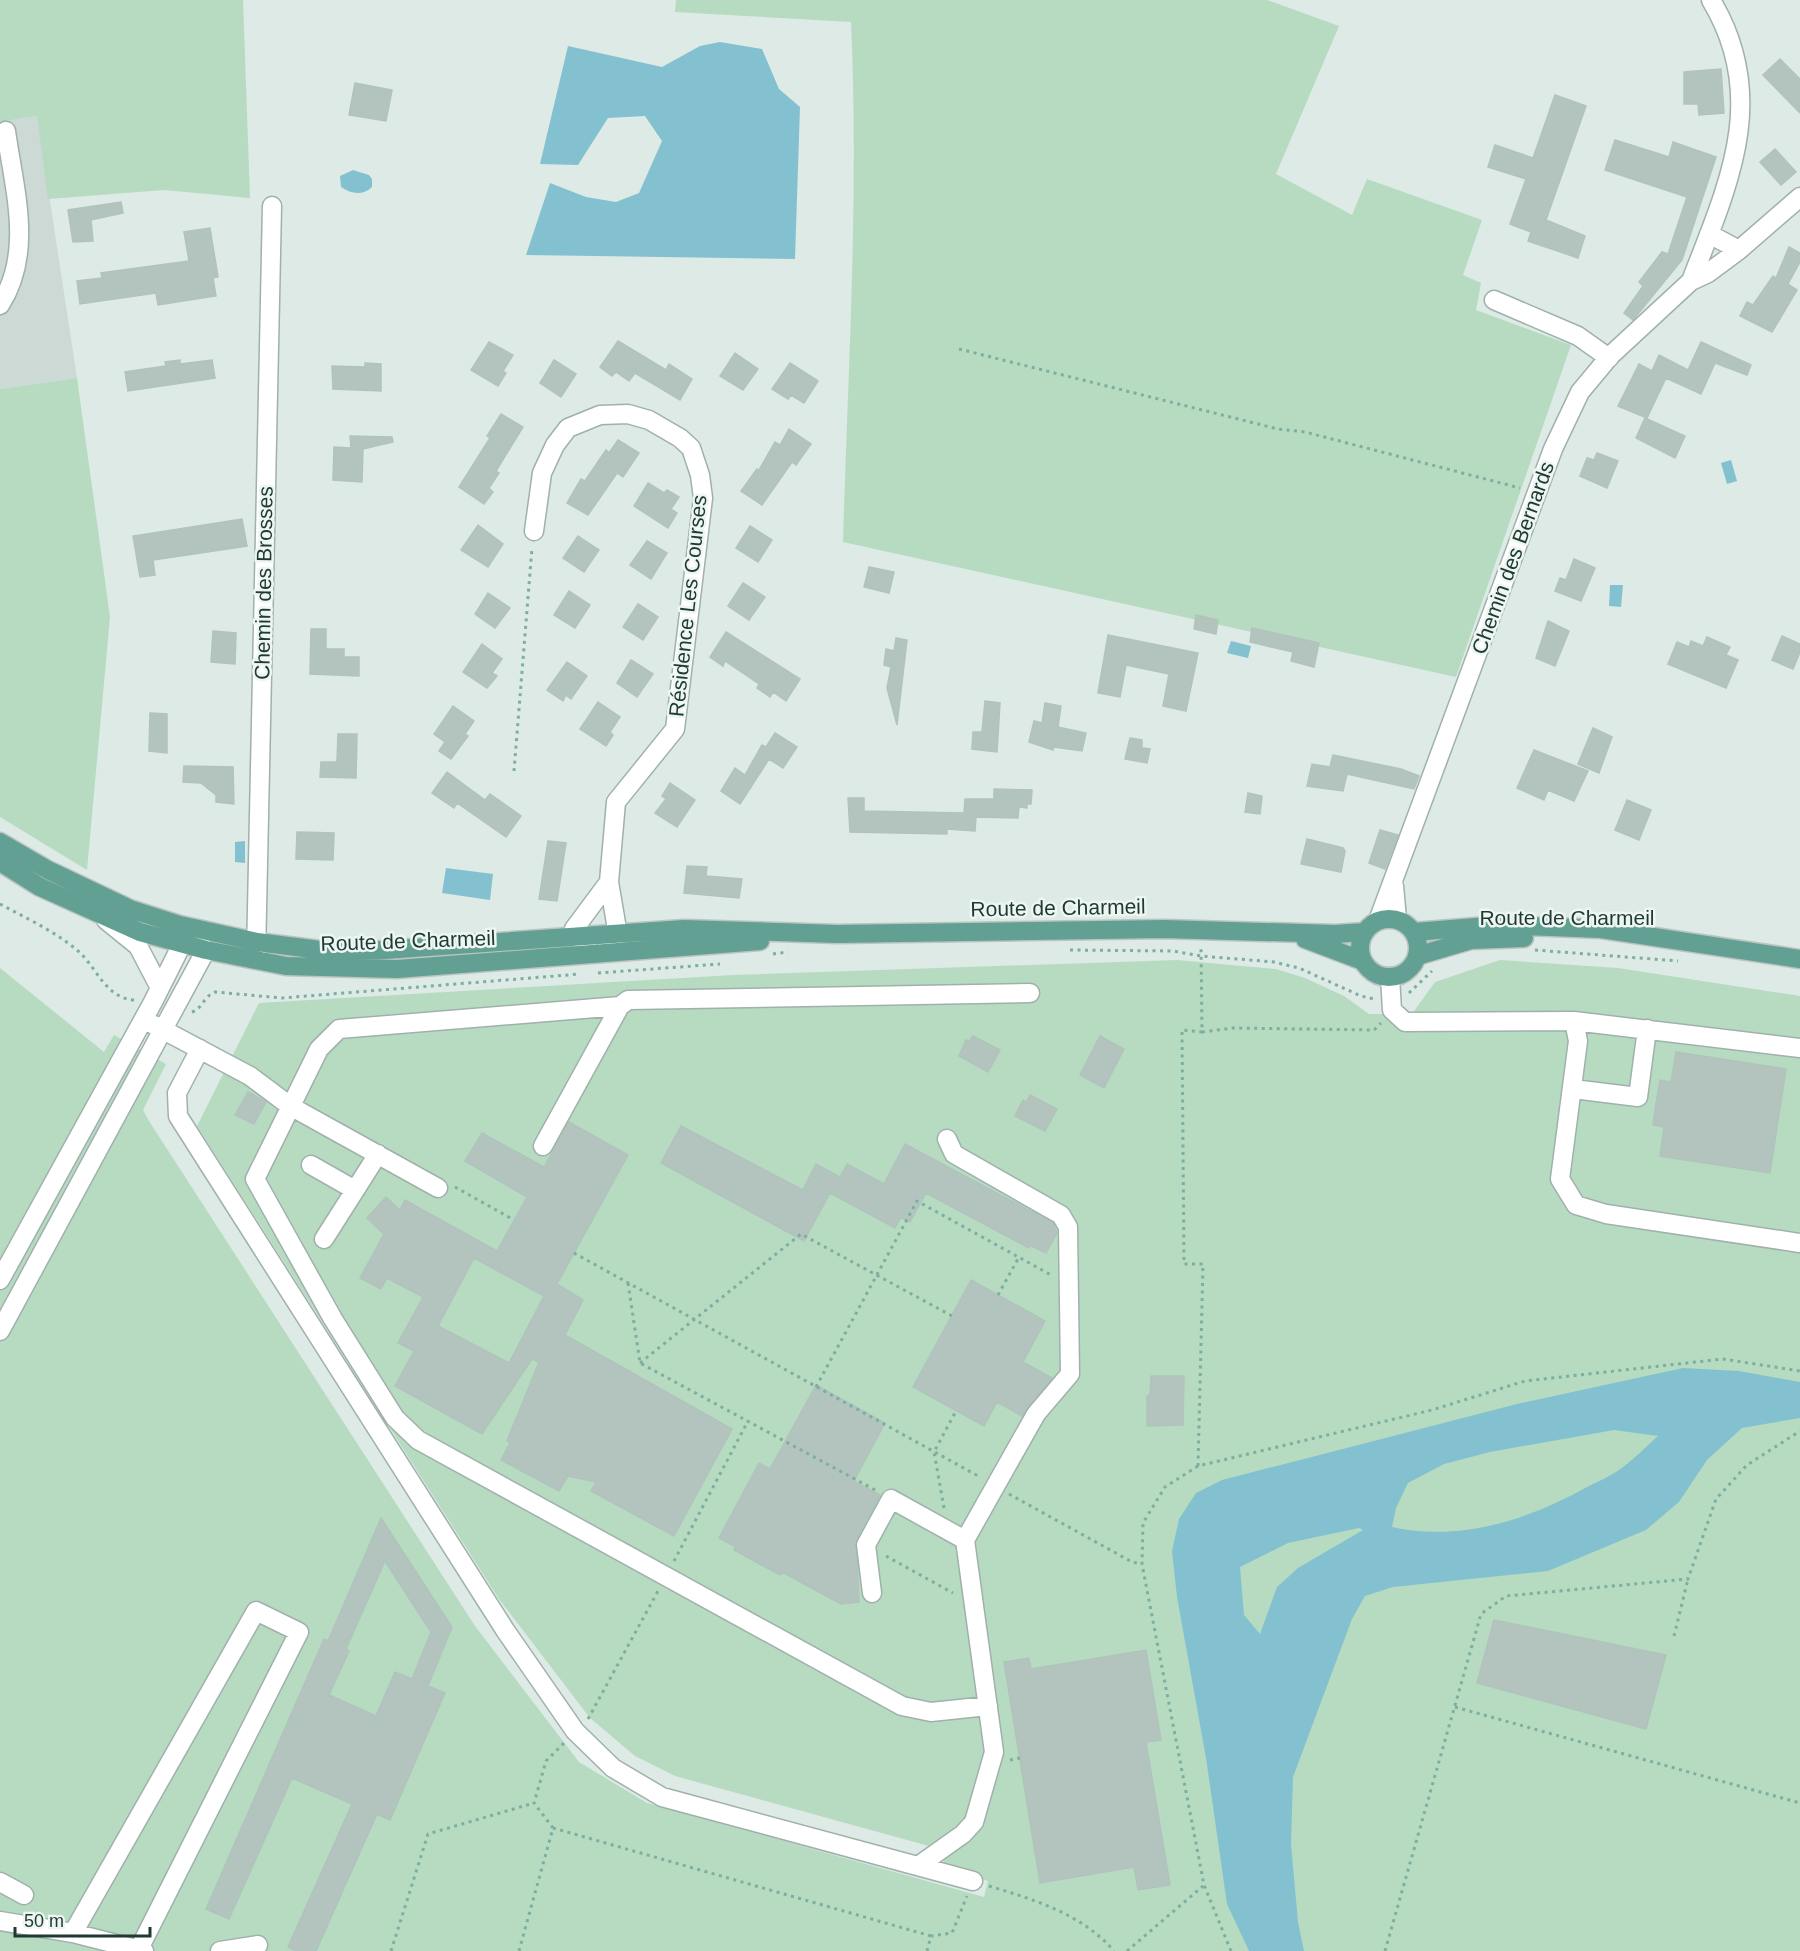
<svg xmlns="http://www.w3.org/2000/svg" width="1800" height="1951" font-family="Arial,sans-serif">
	<rect width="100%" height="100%" fill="#ddeae5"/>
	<path fill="#ccd9d4" d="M37 116 77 378 0 389V122Z"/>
	<path fill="#b6dbc1" d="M0 0H243L250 198 164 190 48 199 37 116 0 122Z
		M676 0H1267L1339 26 1276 174 1352 215 1367 179 1482 220 1463 275 1481 283 1476 310 1571 345 1456 677 843 542C848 369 859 194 851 22L675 12Z
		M77 378 110 617 87 870 0 817V389Z
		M1177 960 1276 969 1305 978 1344 996 1369 1014H1412L1435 982 1500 960 1618 968 1800 996V1951H0V968L104 1052 114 1035 166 1064 143 1110 149 1121 475 1626 579 1762 647 1803 984 1897 988 1881 944 1869 942 1866 947 1851 675 1776 635 1756 590 1718 499 1599 197 1126 259 1003 733 975Z"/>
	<path fill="#84c1d0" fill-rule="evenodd" d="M720 42 762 49 779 89 800 107 795 259 526 255 550 183 586 197 616 202 639 193 662 141 645 116 608 118 578 165 540 164 568 46 662 67 700 46Z
		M353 170 369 175 372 179V187C363 196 351 194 341 187L340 176Z
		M1731 460 1737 481 1727 484 1721 463Z
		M1610 585H1623L1621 607 1609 606Z
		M1231 641 1251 646 1248 658 1227 653Z
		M245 841V863L235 862V842Z
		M446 868 493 874 490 900 442 893Z
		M1683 1368 1739 1371 1800 1382V1418L1742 1428 1707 1460 1679 1502 1646 1530 1548 1571 1393 1587 1365 1596 1352 1619 1293 1777 1291 1844 1298 1922 1304 1951H1249L1227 1904 1206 1758 1177 1597 1172 1551 1179 1519 1196 1493 1222 1480 1517 1404ZM1614 1430 1658 1436C1647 1446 1635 1458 1623 1467 1613 1475 1599 1481 1587 1487 1528 1520 1460 1542 1392 1527L1396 1508 1408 1483 1444 1464 1490 1452ZM1359 1528 1363 1530 1298 1568 1277 1587 1260 1634 1244 1615 1240 1567 1288 1543Z"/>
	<path fill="#b3c4be" stroke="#b0c3bc" stroke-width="1.5" fill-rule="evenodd" d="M1780 59 1800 79V113L1763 75Z
		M1721 69 1724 113 1699 115 1698 104H1684V72Z
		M355 83 392 90 386 121 349 115Z
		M1555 95 1586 106 1546 220 1585 236 1578 258 1528 241 1531 232 1510 224 1526 179 1488 167 1495 145 1533 158Z
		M1615 140 1669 157 1673 142 1716 157 1682 260 1633 320 1624 313 1643 286 1639 282 1662 252 1668 254 1687 197 1605 170Z
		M1775 149 1796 172 1781 185 1760 162Z
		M121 202 123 213 91 220 93 241 73 242 68 210Z
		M210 228 218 277 213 278 216 296 158 305 156 293 80 304 77 281 102 278 101 273 189 261 184 232Z
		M1789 247 1800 253V262L1788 284 1797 290 1772 332 1740 316 1747 302 1753 305 1773 276 1776 278Z
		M618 341 666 370 669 364 692 379 680 400 635 373 629 381 616 372 612 376 600 367Z
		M489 342 513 355 503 371 506 373 498 386 471 370Z
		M1701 342 1751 365 1747 375 1715 363 1701 394 1666 378 1647 418 1618 406 1639 364 1652 371 1659 355 1688 370Z
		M735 353 758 369 743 390 720 376Z
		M180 360V364L212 360 215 378 128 391 125 372 166 366 165 362Z
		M554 360 576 374 561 397 540 383Z
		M365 363 381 364V391L333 389 332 366 365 367Z
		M790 363 818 381 804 403 791 395 788 399 772 389Z
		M501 414 523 427 496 471 499 473 489 488 493 492 484 504 459 487 490 438 487 436Z
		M1645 418 1685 436 1675 458 1636 438Z
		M789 429 811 444 796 465 792 462 762 505 741 491 757 469 759 470 775 442 780 445Z
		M350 436 392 437 393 442 363 449 362 482 333 480 334 447 351 448Z
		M618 440 639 453 623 477 617 473 588 515 567 503 581 479 585 481 606 450 609 453Z
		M1597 453 1618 461 1607 488 1580 476 1587 458 1594 460Z
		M648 483 664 493 667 490 679 497 671 509 677 513 668 528 634 506Z
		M242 519 247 546 153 560 155 575 140 577 133 536Z
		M478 525 503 544 488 567 461 550Z
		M750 526 772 540 758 562 736 548Z
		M578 536 599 550 584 572 563 558Z
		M647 541 667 553 651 579 630 565Z
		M1574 559 1595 568 1581 601 1555 591 1560 578 1566 580Z
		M869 567 894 572 889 593 864 587Z
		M743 583 765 597 749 620 728 606Z
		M569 591 590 605 575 628 554 615Z
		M488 593 510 608 495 628 475 614Z
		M638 604 658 617 643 640 623 627Z
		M1196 615 1218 620 1216 634 1194 629Z
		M1548 621 1569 631 1555 666 1536 658Z
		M1252 628 1319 643 1314 667 1291 661 1293 652 1250 642Z
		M311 629H326V649H344V657H359V676L310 674Z
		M213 631 236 633 235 664 211 662Z
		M726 632 800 679 786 701 773 692 770 697 757 688 759 684 725 661 723 666 710 657Z
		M1108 635 1198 653 1186 711 1163 706 1169 674 1126 665 1120 697 1098 693Z
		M1782 636 1800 644V652L1793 669 1772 660Z
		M1707 637 1730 647 1726 655 1738 660 1726 688 1668 664 1677 642 1689 647 1691 641 1703 646Z
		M896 638 907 640 897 725 887 688 891 667 884 665 886 649 894 651Z
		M482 644 502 659 492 673 497 676 487 688 463 672Z
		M631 660 653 674 637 697 617 683Z
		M567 662 587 676 571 699 566 695 563 701 547 690Z
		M985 701 1000 703 997 752 972 749 973 732H982Z
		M598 702 620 717 610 732 613 735 606 746 580 729Z
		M1045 703 1061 706 1058 727 1086 733 1082 751 1054 747 1053 750 1029 742 1034 721 1042 723Z
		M453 706 474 721 465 734 468 736 451 759 439 751 445 742 434 734Z
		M150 713 167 714V753L149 751Z
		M1593 728 1612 737 1599 773 1578 764Z
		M775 733 797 747 783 768 769 759 740 804 721 791 735 768 745 775 762 745 766 747Z
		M338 734H357L356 778 320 777 321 762H337Z
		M1130 738 1142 740V748L1150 749 1147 763 1125 759Z
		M1534 750 1588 771 1574 801 1548 790 1544 800 1517 788Z
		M1333 755 1401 769 1419 776 1414 789 1347 774 1343 791 1307 786 1312 764 1330 767Z
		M184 766 233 767 234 804 216 802V795L201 783 183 782Z
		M447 772 485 800 490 794 521 816 506 837 457 803 454 808 432 793Z
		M670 783 695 800 677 827 655 813 666 799 662 796Z
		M994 789 1032 790 1031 804H1027V808L1019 807 1018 818 976 817 975 831 947 829V834L850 832 848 798H864V811L964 813 965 799H994Z
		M1248 793 1262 796 1260 814 1245 812Z
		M1627 800 1651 810 1639 840 1615 830Z
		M1380 830 1398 835 1385 869 1369 863Z
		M297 832 334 833 333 860 296 859Z
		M1307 839 1343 848 1345 851 1341 872 1301 864Z
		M548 841 566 843 557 901 539 899Z
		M687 866 707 867 706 876 742 879 739 898 684 893Z
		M973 1036 1000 1050 988 1072 959 1056 966 1040 969 1041Z
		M1100 1036 1124 1049 1104 1088 1080 1075Z
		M1676 1052 1786 1069 1770 1173 1660 1156 1664 1127 1653 1125 1656 1103 1660 1080 1671 1082Z
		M248 1092 266 1102 254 1124 235 1115Z
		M1030 1095 1057 1109 1045 1131 1015 1116 1023 1100 1026 1102Z
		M569 1122 628 1155 557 1284 583 1300 565 1335 732 1429 674 1536 591 1491 596 1482 568 1476 559 1491 501 1460 510 1443 507 1441 539 1362 532 1359 482 1434 395 1386 414 1351 398 1343 423 1297 387 1278 381 1289 360 1278 384 1234 367 1218 386 1197 400 1210 405 1200 497 1251 527 1197 465 1161 482 1133 544 1167ZM474 1258 544 1296 509 1363 438 1326Z
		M681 1126 803 1190 816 1164 840 1177 847 1164 884 1184 905 1144 1053 1223 1057 1233 1046 1253 1030 1245 1029 1248 926 1193 910 1222 901 1217 895 1228 830 1193 804 1241 661 1163Z
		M971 1280 1045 1321 1023 1362 1052 1378 1022 1416 997 1402 984 1426 913 1387Z
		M1151 1376H1184L1183 1425 1147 1426V1396L1150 1395Z
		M816 1385 885 1423 854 1481 880 1495 856 1540 859 1602 841 1604 782 1572 780 1575 734 1550 736 1547 719 1538 759 1463 770 1469Z
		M381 1518 452 1627 428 1686 445 1693 390 1820 377 1814 316 1951H297L288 1947 352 1804 292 1778 229 1919 206 1909 324 1639 328 1641ZM385 1561 431 1632 412 1679 395 1672 376 1716 329 1695 349 1651 346 1649Z
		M1494 1620 1666 1655 1646 1729 1477 1683Z
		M1146 1650 1161 1740 1146 1742 1170 1885 1138 1890 1134 1867 1040 1883 1004 1662 1029 1658 1031 1669Z"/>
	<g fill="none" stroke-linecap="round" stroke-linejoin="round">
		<defs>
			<path id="minor" d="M1709 234 1739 250
				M1691 281C1728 185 1770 98 1711 0
				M1494 300 1578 336 1609 358
				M0 305C34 252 14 189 6 131
				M534 531 542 473 555 445 568 428 600 415 628 414 649 420 680 438 691 448 700 475 703 498 675 729 616 802 609 882 618 935 606 941
				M1394 886 1397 919
				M106 920 138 946 160 988
				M1378 921 1553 449 1580 392 1610 356 1691 281 1708 273 1739 250 1800 197
				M588 941 575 937 574 929 609 882
				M256 956 272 206
				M1390 977 1392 1010 1405 1022 1574 1021 1800 1048
				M620 1006 339 1029 319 1049 255 1179 333 1319 395 1418 418 1440 902 1706 931 1712 988 1706
				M1574 1021 1578 1041 1560 1179 1576 1205 1606 1214 1800 1243
				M154 1025 250 1076 290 1106 438 1188
				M200 1049 177 1093 178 1116 505 1630 575 1731 613 1768 662 1797 973 1881
				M1573 1089 1638 1097 1647 1029
				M543 1146 620 1006 628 1000 1030 993
				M311 1165 355 1190
				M324 1239 378 1154
				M0 1280 153 1002 182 944 195 939
				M0 1331 206 950 194 939
				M872 1593 866 1545 891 1499 965 1540
				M918 1866 963 1834 974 1822 994 1752 965 1540 1036 1414 1070 1374 1068 1227 1061 1215 954 1154 947 1139
				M0 1882 24 1895
				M0 1921 73 1933 144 1951
				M73 1933 256 1611 299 1632 139 1949
				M220 1951 258 1945"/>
			<path id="major" d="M0 842 48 870 130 909 180 925 257 942 328 951 385 950 684 929 837 934 1164 929 1335 934 1365 932
				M0 862 40 887 140 932 206 950 286 966 397 969 760 941
				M1360 948a29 29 0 1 1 58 0a29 29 0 1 1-58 0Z
				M1414 932 1500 925 1601 929 1800 959
				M1305 939 1363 961
				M1417 956 1471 940 1524 938"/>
		</defs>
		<use href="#minor" stroke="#a0b1ac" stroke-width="21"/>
		<use href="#major" stroke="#bcc4c2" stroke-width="21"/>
		<path stroke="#7daea0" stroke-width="3" stroke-dasharray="3 4.5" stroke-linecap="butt" d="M959 349 1278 429 1305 432 1520 488
			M514 771 532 548
			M0 904C26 918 54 931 77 950 97 967 105 998 134 1000
			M1070 950 1173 951 1201 956 1274 962 1299 968 1361 996 1374 999
			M1535 950 1678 961
			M773 954 788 952
			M598 973 720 964
			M1409 993 1432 971
			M192 1012C202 1009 204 996 215 992L282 998 580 974
			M1202 1032 1233 1028 1374 1030 1381 1023
			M455 1187 514 1220
			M574 1253 980 1477
			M628 1283 640 1363 877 1491
			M998 1295 1019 1257
			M640 1363 801 1234 952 1316
			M816 1387 917 1201 1051 1275
			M1198 1466 1203 1264H1184L1182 1030 1202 1032 1201 947
			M1009 1494 1132 1562 1142 1564
			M944 1508 934 1452 956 1411
			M886 1556 953 1593
			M674 1561 748 1421
			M1674 1636 1688 1579
			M1455 1707 1800 1803
			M588 1719 658 1591
			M1010 1760 1020 1758
			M553 1828 931 1936
			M989 1886C1035 1900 1082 1914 1114 1951
			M391 1951 428 1834 534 1803
			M519 1951 553 1828 534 1803 546 1761 564 1743
			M927 1951 931 1936 952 1933 967 1896
			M1127 1951 1203 1886
			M1231 1951 1204 1885 1142 1564 1143 1523 1165 1487 1198 1466 1432 1410 1525 1381 1723 1359 1800 1371
			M1385 1951 1481 1614 1506 1596 1688 1579 1716 1499 1747 1465 1800 1431"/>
		<use href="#minor" stroke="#fff" stroke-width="18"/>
		<use href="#major" stroke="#61a092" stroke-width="18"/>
	</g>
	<g text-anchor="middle" stroke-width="5" stroke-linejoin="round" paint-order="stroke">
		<g font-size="21" fill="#1f3933" stroke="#eef6f2">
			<text transform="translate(1513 558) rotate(-70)" y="7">Chemin des Bernards</text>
			<text transform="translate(264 583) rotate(-89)" y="7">Chemin des Brosses</text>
			<text transform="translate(688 606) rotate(-84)" y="7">Résidence Les Courses</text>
			<text transform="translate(1058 908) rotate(-1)" y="7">Route de Charmeil</text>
			<text x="1567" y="925">Route de Charmeil</text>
			<text transform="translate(408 941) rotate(-2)" y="7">Route de Charmeil</text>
		</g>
	</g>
	<path d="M15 1927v9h135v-9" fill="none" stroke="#1f3933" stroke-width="3"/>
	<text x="24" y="1927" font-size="18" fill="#1f3933" stroke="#eef6f2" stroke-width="4.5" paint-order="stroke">50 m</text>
</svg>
